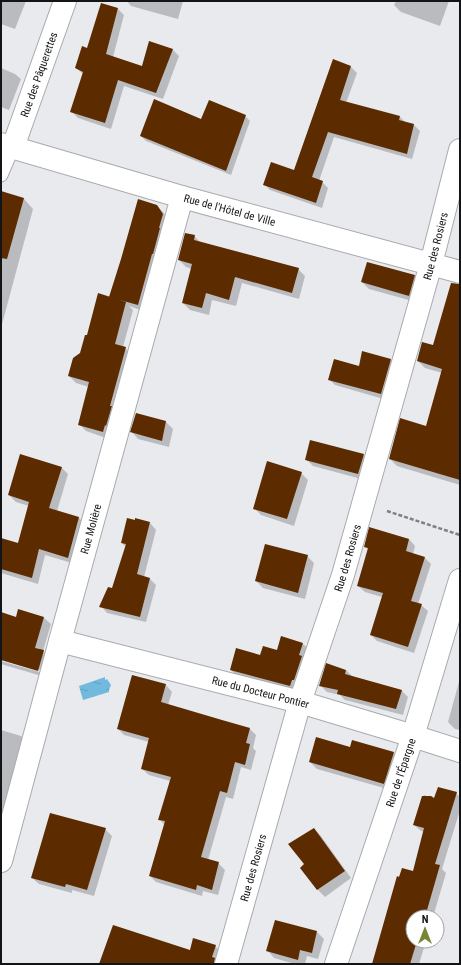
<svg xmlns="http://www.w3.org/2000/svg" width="461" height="965" font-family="'Roboto Condensed',sans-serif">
	<defs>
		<pattern id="water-ripples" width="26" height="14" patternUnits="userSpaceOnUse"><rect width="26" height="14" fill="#71badd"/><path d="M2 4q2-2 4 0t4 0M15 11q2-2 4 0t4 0" fill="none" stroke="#619fbd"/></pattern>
	</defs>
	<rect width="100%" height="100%" fill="#e8eaee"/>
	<path fill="url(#water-ripples)" d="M105 677V680L107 679 111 685 109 690V692L83 700 79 686Z"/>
	<path fill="#0003" d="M1 1H26L15 29 1 24Z
		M127 1H183L178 19 131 6Z
		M396 1H449L440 26 401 12 394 5Z
		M118 9 124 15 113 57 143 67 172 49 179 56 163 99 124 86 111 129 78 118 71 111 83 74 76 68Z
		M333 60 351 67 357 73 346 103 400 117 405 122 414 125 420 131 412 159 334 137 319 181 322 182 328 188 322 208 270 190 264 184 294 171Z
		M1 68 15 74 21 79 9 110 1 107Z
		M245 116 250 121 231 175 146 141 141 136 202 121Z
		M1 196 24 199 33 209 1 328Z
		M157 206 163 212 168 220 143 311 129 306 133 310 123 347 125 348 132 355 109 439 86 431 79 424 89 387 76 383 69 376 81 354 87 336 110 298Z
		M186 235 194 236 200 242 298 269 305 276 299 299 242 283 236 306 212 300 209 315 190 310 183 303 192 269 186 267 179 260Z
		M414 276 421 282 416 302 369 289 362 282Z
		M460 302V485L397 466 390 459 426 427 442 373 425 368 418 361 434 347Z
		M391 360 396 366 387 400 335 385 329 379 360 368Z
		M136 414 166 422 173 429 169 447 138 439 132 432Z
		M363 455 370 461 365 480 313 466 306 459Z
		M61 467 68 474 57 511 79 518 86 525 75 564 45 555 38 584 1 573V539L18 544 29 506 16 502 9 495Z
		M301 473 308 480 294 526 261 515 254 508Z
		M150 523 156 530 144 577 150 579 156 585 146 622 107 613 101 606 113 589 126 547 122 543Z
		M370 528 409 539 415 546 413 554 425 558 431 564 418 604 421 605 428 611 414 653 377 641 371 635 382 597 365 592 358 586 369 550 365 547Z
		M307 556 314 563 305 599 263 588 256 581Z
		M19 610 44 618 51 624 43 651 50 658 45 677 1 664V661L43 673 44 671 1 659V613L17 618Z
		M303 644 310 650 296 693 238 677 231 670 261 657Z
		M346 670 353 677 401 690 408 697 403 715 345 700 340 695 327 692 320 685Z
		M460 678V730L455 729 448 722Z
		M166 685 172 692 168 705 221 721 250 729 256 735 253 748 256 751 251 770 241 767 233 799 226 797 208 860 218 863 225 870 218 895 203 891 202 896 156 882 150 876 165 825 159 819 170 781 149 775 142 769 149 742 124 735 118 729Z
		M1 730 21 736 30 746 1 856Z
		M353 741 394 753 401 760 391 790 317 769 310 762 351 748Z
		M456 793 460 797V810L442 869 446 873 433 917H413V941H426L419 964H373L414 873 424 832 421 831 414 825 424 795 435 799Z
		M105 829 112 836 94 896 72 890V893L39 884 32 878Z
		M314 829 321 836 351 878 325 897 318 890 301 868 306 865Z
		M276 921 317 932 324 939 318 959 307 956 305 964H295L274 958 268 951Z
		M215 946 224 955 221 964H101L191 951Z"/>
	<path fill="#5c2b00" d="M101 3 118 8 106 54 142 66 149 41 173 49 156 93 118 80 105 123 70 112 83 72 75 68 82 46 87 48Z
		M333 59 351 66 340 100 400 116 399 120 414 124 407 154 328 132 312 177 323 181 316 203 263 185 271 162 294 170Z
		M154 99 201 119 209 100 246 115 226 171 140 136Z
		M1 191 24 198 7 259 1 258Z
		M138 199 157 205 163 214 159 228H160L153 254H152L138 305 109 297 121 259Z
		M185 233 195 235 194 240 299 268 292 293 235 277 229 300 206 293 202 308 182 303 192 264 178 260Z
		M367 262 415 275 409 296 361 282Z
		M451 283 460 284V480L389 459 400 418 426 426 442 369 417 361 422 342 433 345Z
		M98 293 126 302 115 344 126 347 110 406H112L106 426 105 425 103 432 78 425 89 382 68 376 73 358 80 353 85 335H87Z
		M362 351 391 359 381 394 328 380 334 359 359 366Z
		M136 413 166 421 162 441 130 432Z
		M310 440 364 454 358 474 305 460Z
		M20 454 62 467 49 508 79 517 68 558 39 549 32 578 1 569V538L18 543 29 502 8 495Z
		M267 461 302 472 287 519 253 509Z
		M127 518 135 520V518L150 522 137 574 150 578 140 617 99 607 108 587 112 588 126 544 121 543Z
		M369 527 409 539 406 551 425 557 411 601 422 604 408 647 370 635 383 593 357 586 368 548 364 547Z
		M265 544 308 555 298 593 255 581Z
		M18 609 44 617 35 648 44 650 38 671 1 660V612L16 617Z
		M281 636 303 643 299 655 302 656 294 680H292L290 686 230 670 236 648 260 655 263 646 277 650Z
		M326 663 346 670 345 674 402 690 396 709 337 694 338 690 319 686Z
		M132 675 166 684 161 702 222 720 250 728 246 743 250 744 245 765 235 762 227 793 220 791 201 857 219 862 212 890 197 885 196 890 149 876 165 821 158 820 171 777 141 769 149 738 117 729Z
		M316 737 350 747 352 740 394 752 384 784 309 762Z
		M438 787 457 792 435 864 440 865 425 917H413V941H417L410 964H372L397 876 399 877 402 868 413 871 424 828 413 825 422 796H431L434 798Z
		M50 813 106 828 87 890 66 884 65 887 31 878Z
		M314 828 345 871 317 890 300 868 304 864 288 844Z
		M275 920 317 931 312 953 300 950 298 960 266 951Z
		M113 925 190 950 193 938 216 945 212 957 215 958 214 964H99Z"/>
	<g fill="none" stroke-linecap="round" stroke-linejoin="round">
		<defs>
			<path id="service" d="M1 175 13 147"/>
			<g id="minor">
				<path id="s1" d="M1 144 182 197 460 272"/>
				<path id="s2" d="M13 147 65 1"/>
				<path id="s3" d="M60 641 300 702 413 736 460 751"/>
				<path id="s4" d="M1 861 60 641 182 197"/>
				<path id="s5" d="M226 964 300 702 343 575 363 504 431 264 460 150"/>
				<path id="s6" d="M336 964 413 736 460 580"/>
			</g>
		</defs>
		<use href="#service" stroke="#a8abae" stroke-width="15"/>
		<use href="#minor" stroke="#a8abae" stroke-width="24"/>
		<path stroke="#808184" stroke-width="2.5" stroke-dasharray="4 2" stroke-linecap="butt" d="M387 511 460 535"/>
		<use href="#service" stroke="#fff" stroke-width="13"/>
		<use href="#minor" stroke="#fff" stroke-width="22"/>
	</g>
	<g text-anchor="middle" stroke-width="4" stroke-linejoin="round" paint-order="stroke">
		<g font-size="11" fill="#131415" stroke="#fff">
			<text dy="4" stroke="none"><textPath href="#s2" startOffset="77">Rue des Pâquerettes</textPath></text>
			<text dy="4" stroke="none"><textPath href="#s1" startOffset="238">Rue de l'Hôtel de Ville</textPath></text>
			<text dy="4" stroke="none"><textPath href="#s5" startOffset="748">Rue des Rosiers</textPath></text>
			<text dy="4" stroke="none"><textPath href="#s4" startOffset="344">Rue Molière</textPath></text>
			<text dy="4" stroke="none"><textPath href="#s5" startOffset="424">Rue des Rosiers</textPath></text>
			<text dy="4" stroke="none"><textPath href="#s3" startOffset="207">Rue du Docteur Pontier</textPath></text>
			<text dy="4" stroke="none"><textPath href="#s6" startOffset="202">Rue de l'Épargne</textPath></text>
			<text dy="4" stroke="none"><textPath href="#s5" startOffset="100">Rue des Rosiers</textPath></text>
		</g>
	</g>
	<rect width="461" height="965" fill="none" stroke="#131415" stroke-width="4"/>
	<g transform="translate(425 929)"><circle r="19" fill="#ffffff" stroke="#a1a1a1"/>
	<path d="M0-3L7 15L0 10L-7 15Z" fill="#778635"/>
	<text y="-6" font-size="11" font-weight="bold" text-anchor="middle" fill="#131415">N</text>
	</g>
</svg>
